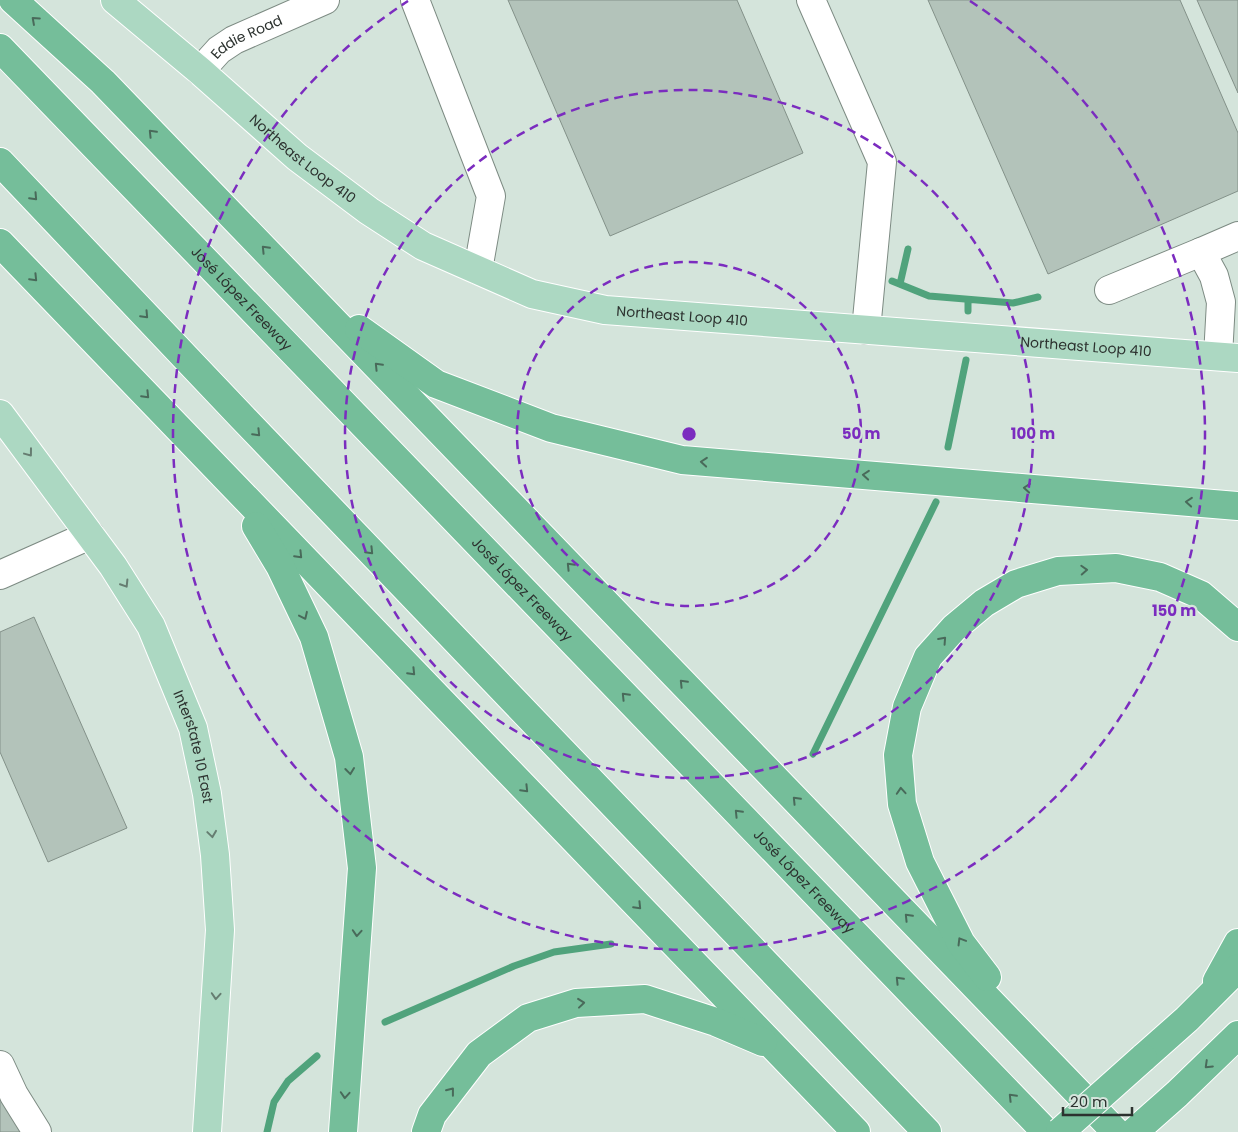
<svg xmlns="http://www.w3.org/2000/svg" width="1238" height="1132" font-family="Poppins,sans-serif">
	<rect width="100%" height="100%" fill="#d4e4db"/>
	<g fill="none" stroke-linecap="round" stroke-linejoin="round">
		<path stroke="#50a37c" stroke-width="7" d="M892 281 929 296 1013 303 1038 297
			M900 284 908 249
			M968 300V311
			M948 447 966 360
			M813 754 936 502
			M385 1022 514 966 554 952 611 944
			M267 1132 274 1102 288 1081 317 1056"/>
	</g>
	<path fill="#b3c3ba" stroke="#839189" d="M508 0H737L803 153 610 236Z
		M928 0H1180L1238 133V191L1048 274Z
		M1197 0H1238V93Z
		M34 617 127 828 48 862 0 752V632Z
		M0 1084 22 1132H0Z"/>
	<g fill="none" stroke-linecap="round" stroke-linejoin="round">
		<defs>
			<g id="minor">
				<path d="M415 0 491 196 478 270"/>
				<path d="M811 0 882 162 866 330"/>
				<path id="s1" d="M200 71 219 50 234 40 325 0"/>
				<path d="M1109 290 1201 252"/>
				<path d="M1218 356 1221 302 1214 276 1201 252 1238 236"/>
				<path d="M0 575 90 535"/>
				<path d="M0 1065 14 1095 37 1132"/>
			</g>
			<g id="major">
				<path id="s2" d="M115 0 200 71 297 157 369 211 423 246 532 294 605 310 1238 358"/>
				<path id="s3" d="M0 414 113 566 151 626 193 728 207 794 215 855 220 930 207 1132"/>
			</g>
			<g id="highway">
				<path d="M13 0 103 82 1116 1132"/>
				<path id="s4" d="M0 48 1046 1132"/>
				<path d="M0 162 242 417 927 1132"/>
				<path d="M0 243 856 1132"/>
				<path d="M359 329 436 384 551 428 682 460 1238 506"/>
				<path d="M256 526 280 566 314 637 349 757 362 868 343 1132"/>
				<path d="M987 977 961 943 920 862 902 804 898 755 907 707 928 657 954 628 984 603 1016 584 1058 571 1116 568 1160 577 1201 595 1238 627"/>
				<path d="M1217 981 1238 943"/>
				<path d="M1143 1058 1187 1019 1238 968"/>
				<path d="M426 1132 432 1115 479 1054 528 1018 576 1003 645 999 716 1022 763 1042"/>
				<path d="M1134 1132 1177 1094 1238 1035"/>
			</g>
		</defs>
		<use href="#minor" stroke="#7d8b83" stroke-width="30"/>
		<use href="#major" stroke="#fff" stroke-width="30"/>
		<use href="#highway" stroke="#fff" stroke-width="30"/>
		<use href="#minor" stroke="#fff" stroke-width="28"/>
		<use href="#major" stroke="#acd8c2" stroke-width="28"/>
		<use href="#highway" stroke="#75be9a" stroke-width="28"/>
		<defs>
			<path id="highway-bridge" d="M1060 1132 1143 1058"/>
		</defs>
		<use href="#highway-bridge" stroke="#fff" stroke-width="30" stroke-linecap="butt"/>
		<use href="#highway-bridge" stroke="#75be9a" stroke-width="28"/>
	</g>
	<defs><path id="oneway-chevron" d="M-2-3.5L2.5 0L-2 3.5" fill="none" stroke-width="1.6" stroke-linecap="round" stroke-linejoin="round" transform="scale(1.25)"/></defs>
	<g stroke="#496a5a">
		<use href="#oneway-chevron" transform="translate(35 20) rotate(-138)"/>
		<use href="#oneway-chevron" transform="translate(152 133) rotate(-134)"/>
		<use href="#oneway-chevron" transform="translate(34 197) rotate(47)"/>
		<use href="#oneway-chevron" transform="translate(265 249) rotate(-134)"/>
		<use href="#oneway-chevron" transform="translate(34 278) rotate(46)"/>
		<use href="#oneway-chevron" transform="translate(145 315) rotate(47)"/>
		<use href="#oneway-chevron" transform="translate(378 366) rotate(-134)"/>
		<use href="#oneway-chevron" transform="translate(146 395) rotate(46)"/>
		<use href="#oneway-chevron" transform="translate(257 433) rotate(46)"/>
		<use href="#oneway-chevron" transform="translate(704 462) rotate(-175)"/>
		<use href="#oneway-chevron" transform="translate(866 475) rotate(-175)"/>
		<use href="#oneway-chevron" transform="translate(1027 488) rotate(-175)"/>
		<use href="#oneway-chevron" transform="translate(1189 502) rotate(-175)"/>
		<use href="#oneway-chevron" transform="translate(370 551) rotate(46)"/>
		<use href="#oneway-chevron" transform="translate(299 555) rotate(46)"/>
		<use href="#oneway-chevron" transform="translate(570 566) rotate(-134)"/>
		<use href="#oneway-chevron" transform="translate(1084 570) rotate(-3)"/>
		<use href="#oneway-chevron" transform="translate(304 616) rotate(65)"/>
		<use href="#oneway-chevron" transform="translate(943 640) rotate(-48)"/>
		<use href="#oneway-chevron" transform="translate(412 672) rotate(46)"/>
		<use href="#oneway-chevron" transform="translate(683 683) rotate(-134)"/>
		<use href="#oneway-chevron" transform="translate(625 696) rotate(-134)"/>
		<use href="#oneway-chevron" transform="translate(350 771) rotate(83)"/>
		<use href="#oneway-chevron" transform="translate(525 789) rotate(46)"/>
		<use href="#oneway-chevron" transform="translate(901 791) rotate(-94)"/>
		<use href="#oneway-chevron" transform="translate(796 800) rotate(-134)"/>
		<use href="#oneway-chevron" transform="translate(738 813) rotate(-134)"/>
		<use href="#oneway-chevron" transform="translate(638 906) rotate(46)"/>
		<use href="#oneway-chevron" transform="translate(908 917) rotate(-134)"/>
		<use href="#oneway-chevron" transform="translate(357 933) rotate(94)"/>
		<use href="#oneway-chevron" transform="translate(961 941) rotate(-121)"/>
		<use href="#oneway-chevron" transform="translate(899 980) rotate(-134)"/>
		<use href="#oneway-chevron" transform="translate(581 1003) rotate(-6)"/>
		<use href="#oneway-chevron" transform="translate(1208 1065) rotate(136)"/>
		<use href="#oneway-chevron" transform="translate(451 1091) rotate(-52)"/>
		<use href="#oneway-chevron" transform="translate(345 1095) rotate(94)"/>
		<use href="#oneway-chevron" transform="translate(1012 1097) rotate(-134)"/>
	</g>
	<g stroke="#667d71">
		<use href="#oneway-chevron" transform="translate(29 453) rotate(53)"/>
		<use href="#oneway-chevron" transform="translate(125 584) rotate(58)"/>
		<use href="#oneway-chevron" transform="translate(212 834) rotate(82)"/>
		<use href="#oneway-chevron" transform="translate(216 996) rotate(94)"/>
	</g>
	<g fill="none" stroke="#7b2cbf" stroke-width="2.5" stroke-dasharray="9 6">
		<circle cx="689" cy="434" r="172"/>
		<circle cx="689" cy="434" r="344"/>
		<path d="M970 1A516 516 0 1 1 408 1"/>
	</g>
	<g text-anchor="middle" stroke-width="4.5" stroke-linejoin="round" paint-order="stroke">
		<g font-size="14" fill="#2c322f" stroke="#d4e4db">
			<text dy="5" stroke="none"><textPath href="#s1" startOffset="59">Eddie Road</textPath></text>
			<text dy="5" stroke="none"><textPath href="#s2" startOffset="246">Northeast Loop 410</textPath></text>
			<text dy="5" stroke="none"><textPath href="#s4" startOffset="348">José López Freeway</textPath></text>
			<text dy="5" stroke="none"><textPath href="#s2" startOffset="666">Northeast Loop 410</textPath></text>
			<text dy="5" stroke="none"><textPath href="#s2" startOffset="1071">Northeast Loop 410</textPath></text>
			<text dy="5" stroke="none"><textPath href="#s4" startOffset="752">José López Freeway</textPath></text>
			<text dy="5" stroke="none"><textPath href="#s3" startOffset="389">Interstate 10 East</textPath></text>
			<text dy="5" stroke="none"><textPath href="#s4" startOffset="1158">José López Freeway</textPath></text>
		</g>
	</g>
	<circle cx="689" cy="434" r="8" fill="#7b2cbf" stroke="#d4e4db" stroke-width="2.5"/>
	<g font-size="15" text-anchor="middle" font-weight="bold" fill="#7b2cbf" stroke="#d4e4db" stroke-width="4.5" stroke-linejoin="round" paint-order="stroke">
		<text x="861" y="439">50 m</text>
		<text x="1033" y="439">100 m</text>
		<text x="1174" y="616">150 m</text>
	</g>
	<path d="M1063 1107v8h69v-8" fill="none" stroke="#2c322f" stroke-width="2.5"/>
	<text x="1070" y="1107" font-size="15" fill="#2c322f" stroke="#d4e4db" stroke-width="4" paint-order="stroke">20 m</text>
</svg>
